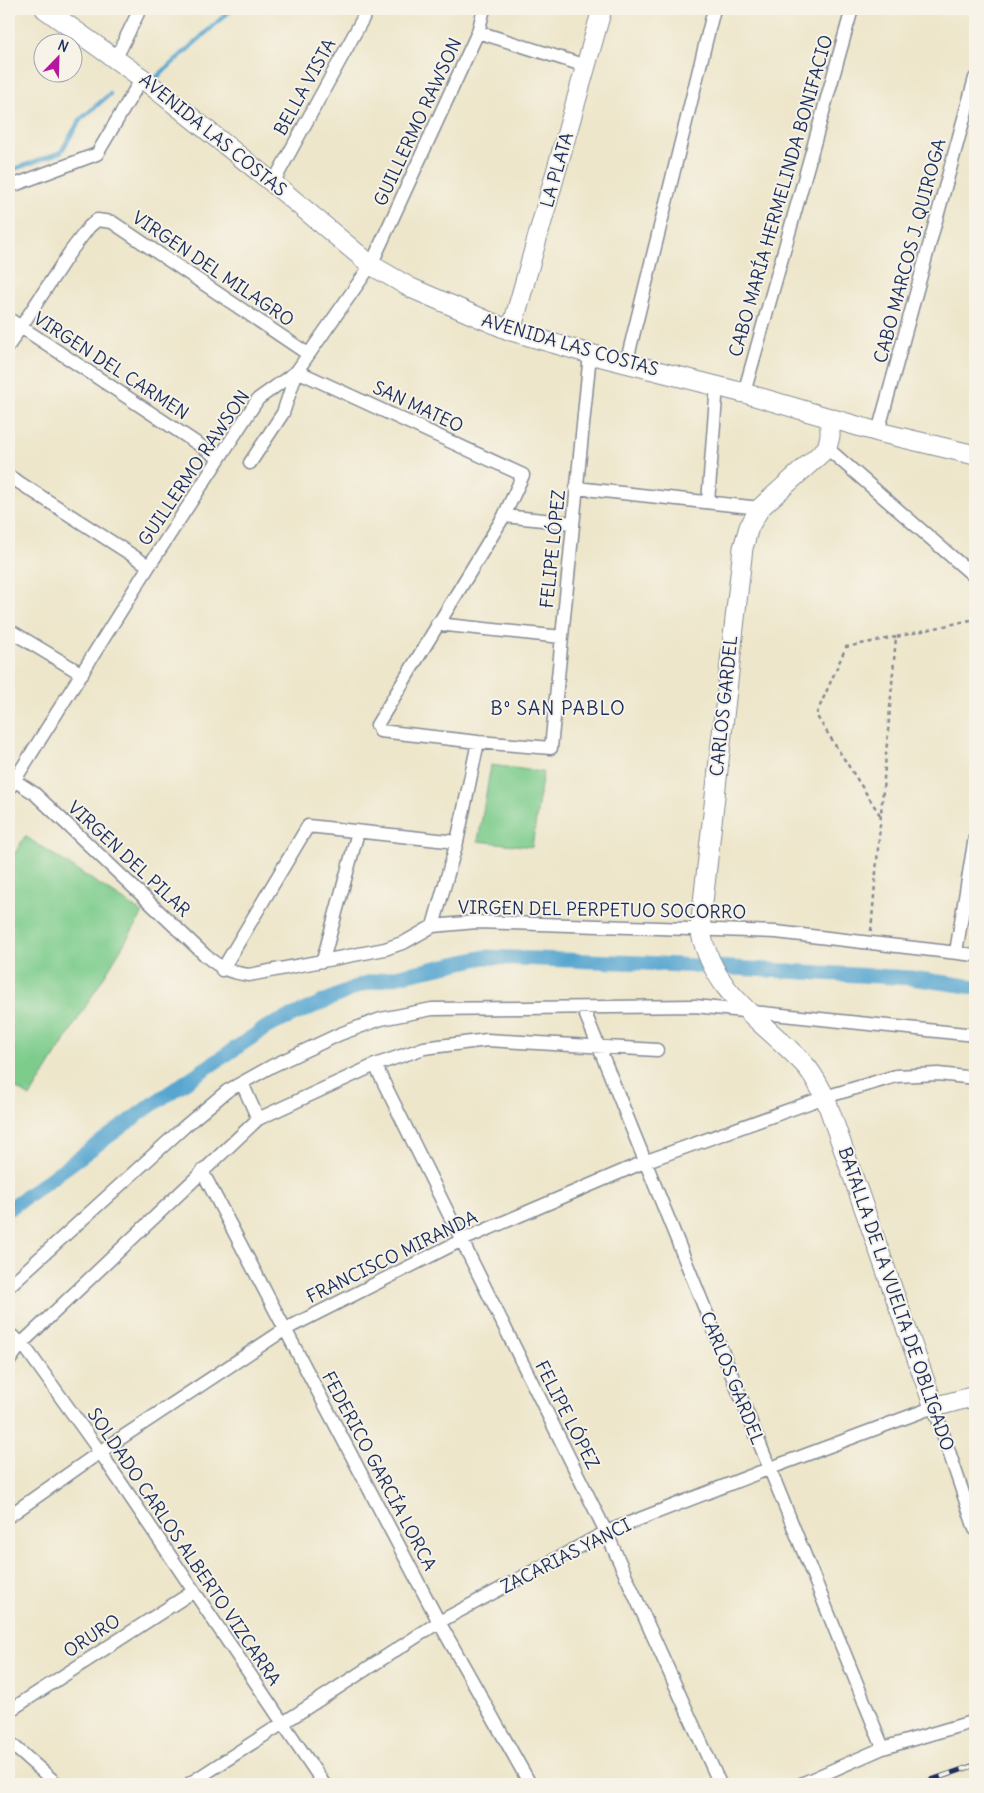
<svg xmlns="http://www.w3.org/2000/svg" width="984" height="1793" font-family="Delius,sans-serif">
	<rect width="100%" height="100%" fill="#f7f3e8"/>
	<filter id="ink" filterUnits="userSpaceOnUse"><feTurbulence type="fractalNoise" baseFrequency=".02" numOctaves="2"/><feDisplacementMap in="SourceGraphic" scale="10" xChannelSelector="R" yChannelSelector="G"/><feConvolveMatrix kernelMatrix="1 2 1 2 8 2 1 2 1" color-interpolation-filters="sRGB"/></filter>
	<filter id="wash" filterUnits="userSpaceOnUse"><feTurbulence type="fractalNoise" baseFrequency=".0096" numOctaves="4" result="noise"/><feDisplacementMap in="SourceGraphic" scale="20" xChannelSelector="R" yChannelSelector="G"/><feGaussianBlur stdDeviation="1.12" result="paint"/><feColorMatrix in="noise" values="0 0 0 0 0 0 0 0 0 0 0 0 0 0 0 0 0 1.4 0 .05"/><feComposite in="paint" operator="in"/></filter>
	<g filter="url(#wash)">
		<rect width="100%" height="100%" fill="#ede6ca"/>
		<path fill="#7dcc8c" stroke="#4c7e75" d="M491 765 543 772 532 847 478 841Z
			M25 836 143 913 30 1097 9 1084V863Z"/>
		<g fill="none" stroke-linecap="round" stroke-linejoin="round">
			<path stroke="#56a6d0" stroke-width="4.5" d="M157 77 232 9
				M9 171 61 152 80 120 110 94"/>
			<path stroke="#56a6d0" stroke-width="15" d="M9 1209 150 1106 267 1027 363 984 485 957 643 963 911 978 975 987"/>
		</g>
	</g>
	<g filter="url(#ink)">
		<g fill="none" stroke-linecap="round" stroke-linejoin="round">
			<defs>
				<path id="street" d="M478 32 586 66
					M115 60 140 9
					M273 183 368 9
					M9 187 97 154 142 78
					M9 319 219 458
					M9 345 70 252 89 227 97 220 112 222 308 354
					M626 364 714 9
					M744 393 852 9
					M878 432 975 78
					M827 448 975 577
					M250 463 283 413 297 371 523 475 504 516 377 725 380 731 478 742 551 748 590 354
					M9 476 149 566
					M576 488 760 508
					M708 502 717 385
					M504 516 572 523
					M437 624 562 637
					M9 630 82 674
					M9 777 34 793 206 956C222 969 228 972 249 975L385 949 405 942 433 926 476 922 776 932 975 955
					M9 789 149 566 258 399 297 371 371 265 478 32 484 9
					M433 926 457 842 478 742
					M956 952 975 837
					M323 960 358 832
					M222 970 308 826 457 842
					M583 1008 883 1748
					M375 1065 606 1532 720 1784
					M242 1083 258 1119
					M202 1171 439 1622 530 1784
					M9 1286 184 1127 227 1091 272 1066 340 1034 381 1019 432 1009 695 1006 975 1035
					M9 1334 22 1343 100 1452 324 1784
					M9 1361 22 1343 258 1119 375 1065 424 1048 487 1040 657 1050
					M9 1516 100 1452 284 1330 460 1241 644 1162 825 1097 896 1076 938 1074 975 1078
					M9 1711 194 1591
					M9 1742 57 1784
					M189 1784 439 1622 606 1532 768 1469 934 1407 975 1529
					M801 1784 883 1748 975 1721"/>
				<path id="secondary" d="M45 9 142 78 273 183 371 265 411 288 511 331 590 354 744 393 878 432 975 455
					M511 331 602 9
					M830 419V436L827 448 760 508 749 527 743 548 700 929C714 997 761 1018 804 1064 813 1073 819 1086 825 1097L934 1407 975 1396"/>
			</defs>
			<use href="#street" stroke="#848a94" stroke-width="15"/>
			<use href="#secondary" stroke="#848a94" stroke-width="21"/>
			<path stroke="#848a94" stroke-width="2.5" stroke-dasharray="4 4" stroke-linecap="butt" d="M880 815 816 715 846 647 896 637
				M871 931 896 637 975 619"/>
			<use href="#street" stroke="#fff" stroke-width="12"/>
			<use href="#secondary" stroke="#fff" stroke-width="19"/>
			<defs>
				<path id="rail" d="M920 1784 975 1765"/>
			</defs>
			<use href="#rail" stroke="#1b2f5e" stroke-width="5.5"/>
			<use href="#rail" stroke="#f7f3e8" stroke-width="4" stroke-dasharray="11" stroke-linecap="butt"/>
		</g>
	</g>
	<g text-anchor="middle" stroke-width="4" stroke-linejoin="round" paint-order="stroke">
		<g font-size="18" fill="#1b2f5e" stroke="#f7f3e8">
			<text transform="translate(305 87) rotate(-61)" y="6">BELLA VISTA</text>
			<text transform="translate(418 122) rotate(-65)" y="6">GUILLERMO RAWSON</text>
			<text transform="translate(213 135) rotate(39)" y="6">AVENIDA LAS COSTAS</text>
			<text transform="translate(557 170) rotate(-74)" y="6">LA PLATA</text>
			<text transform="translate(781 196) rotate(-74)" y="6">CABO MARÍA HERMELINDA BONIFACIO</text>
			<text transform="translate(910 251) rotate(-75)" y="6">CABO MARCOS J. QUIROGA</text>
			<text transform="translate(213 269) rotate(34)" y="6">VIRGEN DEL MILAGRO</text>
			<text transform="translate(570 345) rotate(16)" y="6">AVENIDA LAS COSTAS</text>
			<text transform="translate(111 366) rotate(33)" y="6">VIRGEN DEL CARMEN</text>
			<text transform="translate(418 407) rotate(25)" y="6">SAN MATEO</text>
			<text transform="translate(194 468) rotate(-56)" y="6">GUILLERMO RAWSON</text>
			<text transform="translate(553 549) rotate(-84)" y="6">FELIPE LÓPEZ</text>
			<text transform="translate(724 706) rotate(-84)" y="6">CARLOS GARDEL</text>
			<text transform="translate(129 859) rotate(43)" y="6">VIRGEN DEL PILAR</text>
			<text transform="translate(602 910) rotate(1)" y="6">VIRGEN DEL PERPETUO SOCORRO</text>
			<text transform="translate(392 1257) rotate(-26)" y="6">FRANCISCO MIRANDA</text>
			<text transform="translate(896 1299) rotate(71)" y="6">BATALLA DE LA VUELTA DE OBLIGADO</text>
			<text transform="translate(732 1378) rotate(68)" y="6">CARLOS GARDEL</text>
			<text transform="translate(567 1415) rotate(63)" y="6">FELIPE LÓPEZ</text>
			<text transform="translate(379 1471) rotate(62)" y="6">FEDERICO GARCÍA LORCA</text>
			<text transform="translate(184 1547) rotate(56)" y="6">SOLDADO CARLOS ALBERTO VIZCARRA</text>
			<text transform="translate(566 1556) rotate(-27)" y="6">ZACARIAS YANCI</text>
			<text transform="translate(92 1636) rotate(-33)" y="6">ORURO</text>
		</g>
		<g font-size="19" letter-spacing="1" fill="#1b2f5e" stroke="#f7f3e8">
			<text x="558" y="715">B° SAN PABLO</text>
		</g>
	</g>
	<rect width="984" height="1793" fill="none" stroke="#f7f3e8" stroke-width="30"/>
	<g transform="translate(58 58) rotate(23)"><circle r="24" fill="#f7f3e8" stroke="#9fa5b1"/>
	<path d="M0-4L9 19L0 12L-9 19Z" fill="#b5179e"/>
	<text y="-8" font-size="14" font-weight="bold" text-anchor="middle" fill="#1b2f5e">N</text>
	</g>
</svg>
